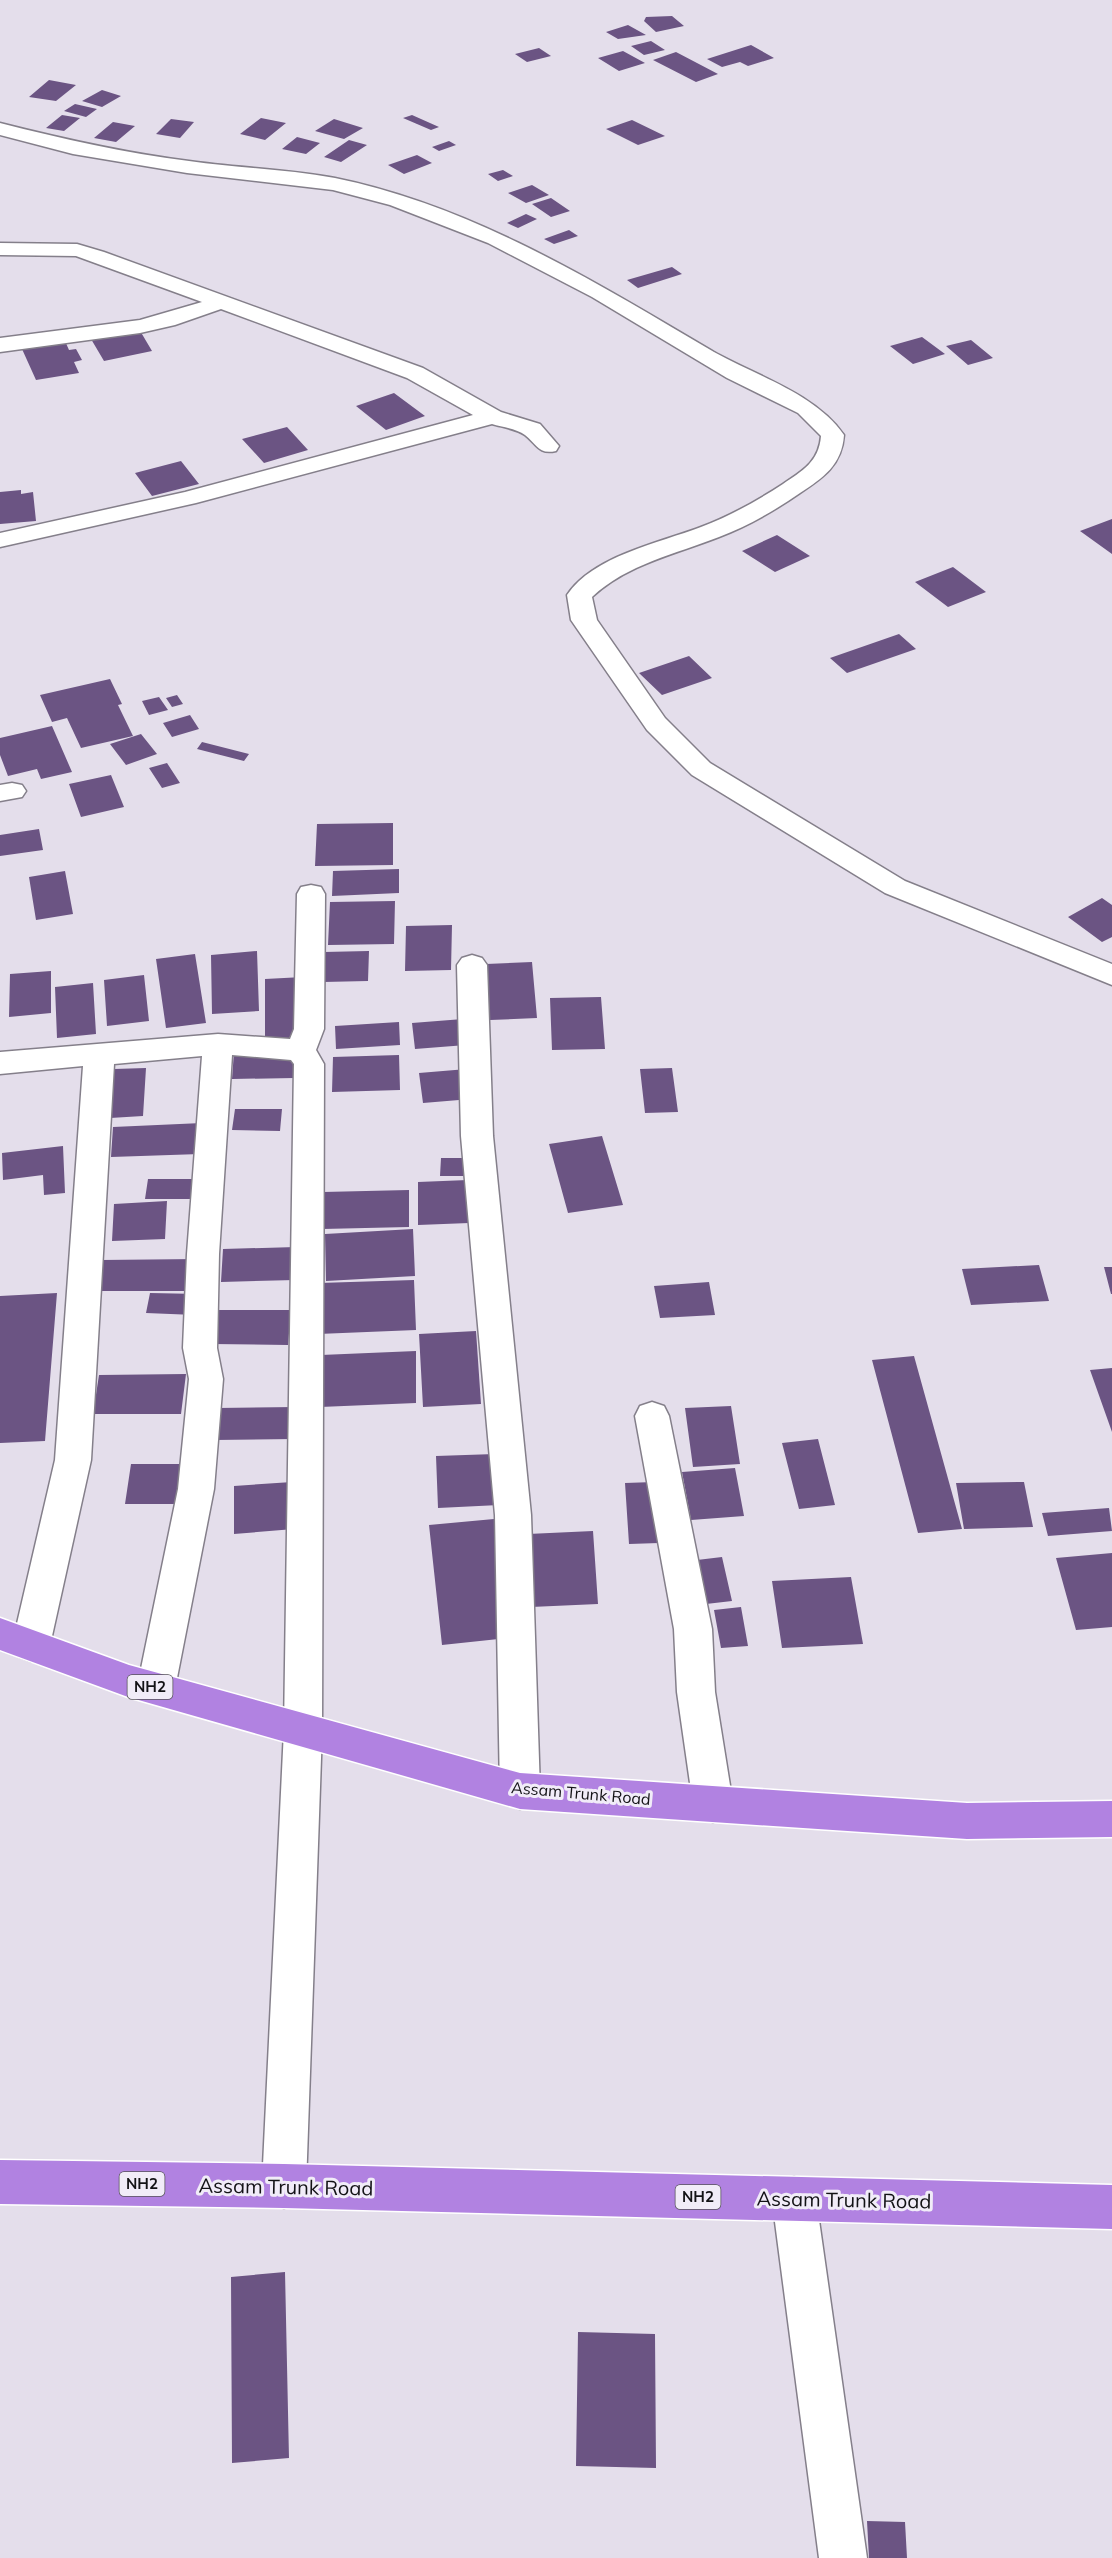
<svg xmlns="http://www.w3.org/2000/svg" width="1112" height="2558" font-family="Mulish,sans-serif">
	<rect width="100%" height="100%" fill="#e4deeb"/>
	<path fill="#6b5483" d="M672 16 684 26 656 32 644 21 646 17Z
		M628 25 646 35 618 39 606 32Z
		M651 41 665 50 644 55 631 46Z
		M751 45 774 58 748 66 740 62 722 67 707 59Z
		M539 48 551 56 527 62 515 54Z
		M623 51 645 63 619 71 598 58Z
		M676 52 718 74 696 82 653 60Z
		M49 80 76 85 56 101 29 97Z
		M102 90 121 96 102 107 82 101Z
		M75 104 97 109 86 117 64 111Z
		M62 115 80 118 64 131 46 128Z
		M412 115 439 127 431 130 403 118Z
		M261 118 286 123 265 140 240 134Z
		M171 119 194 122 180 138 156 134Z
		M334 119 363 128 344 139 315 131Z
		M632 120 665 136 638 145 606 129Z
		M113 122 135 126 116 142 94 138Z
		M297 137 320 143 306 154 282 149Z
		M349 140 367 145 341 162 324 157Z
		M449 141 456 145 439 151 432 147Z
		M417 155 432 163 404 174 388 165Z
		M503 170 513 176 498 181 488 174Z
		M532 185 549 195 526 203 508 193Z
		M551 198 570 211 551 217 532 204Z
		M526 214 537 219 518 228 507 223Z
		M569 230 578 236 554 244 544 239Z
		M672 267 682 274 638 288 627 280Z
		M139 329 152 351 104 361 91 339Z
		M922 337 945 354 913 364 890 346Z
		M971 340 993 358 968 365 946 346Z
		M65 341 69 350 76 349 82 360 74 362 79 373 36 380 22 349Z
		M394 393 425 416 386 430 356 406Z
		M287 427 308 450 264 463 242 439Z
		M181 461 199 484 152 496 135 473Z
		M21 490V494L33 492 36 521 0 524V492Z
		M1112 519V554L1080 531Z
		M777 535 810 556 775 572 742 551Z
		M953 567 986 592 948 607 915 582Z
		M899 634 916 649 847 673 830 658Z
		M689 656 712 678 662 695 639 673Z
		M110 679 122 704 118 705 133 736 81 748 67 718 52 722 40 695Z
		M177 695 183 704 172 707 166 698Z
		M159 697 168 710 149 715 142 701Z
		M190 715 199 729 172 737 163 723Z
		M52 726 72 772 41 779 37 769 8 776 0 755V738Z
		M141 734 157 754 126 765 110 744Z
		M202 742 249 754 244 761 197 749Z
		M167 763 180 783 162 788 149 768Z
		M111 775 124 807 81 817 69 784Z
		M393 823V865L315 866 317 824Z
		M39 829 43 850 0 856V835Z
		M399 869V893L332 896 333 871Z
		M65 871 73 914 36 920 29 877Z
		M1102 898 1112 905V937L1102 942 1068 917Z
		M395 901 394 944 328 945 330 902Z
		M452 925 451 970 405 971 406 926Z
		M257 951 259 1011 212 1014 211 955Z
		M369 951 368 981 323 982 324 952Z
		M195 954 206 1023 166 1028 156 959Z
		M532 962 537 1018 490 1020 486 964Z
		M51 971V1013L9 1017 10 974Z
		M144 975 149 1021 107 1026 104 980Z
		M303 977 304 1040 265 1042V979Z
		M93 983 96 1034 57 1038 55 987Z
		M601 997 605 1049 552 1050 550 998Z
		M463 1019 466 1045 415 1049 412 1023Z
		M399 1022 400 1045 336 1049 335 1026Z
		M296 1051 294 1078 232 1079 234 1052Z
		M399 1055 400 1090 332 1092 333 1057Z
		M146 1068 143 1116 110 1118 114 1069Z
		M672 1068 678 1112 645 1113 640 1069Z
		M467 1069 471 1099 423 1103 419 1073Z
		M235 1109H282L280 1131 232 1130Z
		M202 1123 200 1154 111 1157 113 1127Z
		M602 1136 623 1205 568 1213 549 1144Z
		M63 1146 65 1193 44 1195 43 1175 3 1180 2 1153Z
		M441 1158H468L467 1176H440Z
		M148 1179H199L196 1199H145Z
		M468 1180 469 1223 418 1225V1182Z
		M409 1190V1227L322 1229 323 1192Z
		M167 1201 165 1239 112 1241 114 1204Z
		M413 1229 415 1276 326 1281 325 1234Z
		M296 1247 295 1280 221 1282 223 1249Z
		M198 1259 194 1291H96L101 1260Z
		M1039 1265 1049 1301 971 1305 962 1269Z
		M1104 1267H1112V1294H1111Z
		M414 1280 416 1330 318 1334 319 1283Z
		M709 1282 715 1315 660 1318 654 1286Z
		M57 1293 45 1441 0 1443V1296Z
		M150 1293 199 1294 195 1315 146 1313Z
		M216 1310H291L288 1345 212 1344Z
		M476 1331 481 1404 423 1407 419 1334Z
		M416 1351V1403L320 1407 321 1355Z
		M914 1356 962 1529 918 1533 872 1360Z
		M1112 1368V1432L1090 1370Z
		M186 1374 181 1414H93L99 1375Z
		M731 1406 740 1464 693 1467 685 1408Z
		M296 1407 294 1439 214 1440 217 1408Z
		M818 1439 835 1505 799 1509 782 1443Z
		M495 1454 499 1505 438 1508 436 1456Z
		M131 1464H183L178 1504H125Z
		M735 1468 744 1516 691 1520 682 1472Z
		M292 1482 294 1529 234 1534V1486Z
		M654 1482 659 1543 629 1544 625 1483Z
		M1024 1482 1033 1527 964 1529 956 1483Z
		M1109 1508 1112 1531 1048 1536 1042 1513Z
		M494 1519 508 1638 442 1645 429 1525Z
		M593 1531 598 1604 531 1607 528 1534Z
		M1112 1553V1627L1076 1630 1056 1558Z
		M722 1557 732 1601 706 1604 697 1560Z
		M851 1577 863 1644 782 1648 772 1581Z
		M741 1607 748 1646 721 1648 714 1610Z
		M285 2272 289 2458 232 2463 231 2277Z
		M578 2332 655 2334 656 2468 576 2466Z
		M867 2521 905 2522 907 2558H869Z"/>
	<g fill="none" stroke-linecap="round" stroke-linejoin="round">
		<defs>
			<path id="minor" d="M0 123C63 139 125 153 189 161 237 168 288 169 335 178 473 206 595 282 714 352 757 376 816 394 844 435 842 465 823 478 800 493 774 511 748 526 719 537 676 554 627 564 592 597L597 620 665 718 710 763 905 881 1112 964V985L885 893 692 775 647 730 571 620 567 595C593 556 659 543 701 527 730 516 757 501 783 484 802 471 819 462 821 436L798 413 727 378 592 297 488 243 390 205 333 190 187 173 73 154 0 135Z
				M0 243 77 244 104 252 423 368 501 412 540 424 559 446 556 451C538 455 537 444 525 435 517 429 502 427 492 424L196 503 0 547V533L185 492 473 415 407 378 221 309 175 325 140 333 0 352V338L140 320 202 302 76 256 0 255Z
				M12 783 22 785 26 791 22 797 0 801V785Z
				M311 885 321 887 325 894 324 1029 316 1050 324 1064 322 1730 306 2186 300 2202 284 2208 268 2202 262 2186 284 1730 294 1064 291 1060 232 1055 219 1254 217 1348 223 1379 214 1489 175 1688 169 1700 156 1704 143 1700 137 1688 178 1489 189 1379 183 1348 187 1254 202 1056 114 1064 91 1460 50 1645 44 1656 31 1661 18 1656 12 1645 55 1460 83 1066 0 1074V1052L218 1034 290 1039 294 1029 297 894 301 887Z
				M472 955 482 958 487 965 493 1136 531 1515 540 1791 534 1803 520 1809 506 1803 500 1791 495 1515 461 1136 457 965 462 958Z
				M652 1402 664 1406 669 1416 712 1629 715 1692 733 1804 727 1817 713 1822 699 1817 693 1804 677 1692 674 1629 635 1416 640 1406Z
				M794 2177 810 2183 816 2199 867 2558H819L772 2199 778 2183Z"/>
			<path id="highway" d="M0 1618 129 1665 520 1773 967 1803 1112 1801V1837L967 1839 520 1809 128 1697 0 1650Z
				M0 2160 284 2164 1112 2185V2229L284 2208 0 2204Z"/>
		</defs>
		<use href="#minor" stroke="#847f8a" stroke-width="3"/>
		<use href="#highway" stroke="#fff" stroke-width="3"/>
		<use href="#minor" fill="#fff" fill-rule="evenodd"/>
		<use href="#highway" fill="#b182e1" fill-rule="evenodd"/>
	</g>
	<g text-anchor="middle" stroke-width="6" stroke-linejoin="round" paint-order="stroke">
		<g fill="#f1ecf8" stroke="#56535a" stroke-width="1.5">
			<rect x="127.5" y="1675" width="45" height="24" rx="4.5"/>
			<rect x="119.5" y="2172" width="45" height="24" rx="4.5"/>
			<rect x="675.5" y="2185" width="45" height="24" rx="4.5"/>
		</g>
		<g font-size="15" font-weight="bold" fill="#131216">
			<text x="150" y="1692">NH2</text>
			<text x="142" y="2189">NH2</text>
			<text x="698" y="2202">NH2</text>
		</g>
		<g font-size="16" fill="#131216" stroke="#f1ecf8">
			<text transform="translate(581 1793) rotate(5)" y="6">Assam Trunk Road</text>
		</g>
		<g font-size="20" fill="#131216" stroke="#f1ecf8">
			<text transform="translate(286 2187) rotate(1)" y="7">Assam Trunk Road</text>
			<text transform="translate(844 2200) rotate(1)" y="7">Assam Trunk Road</text>
		</g>
	</g>
</svg>
